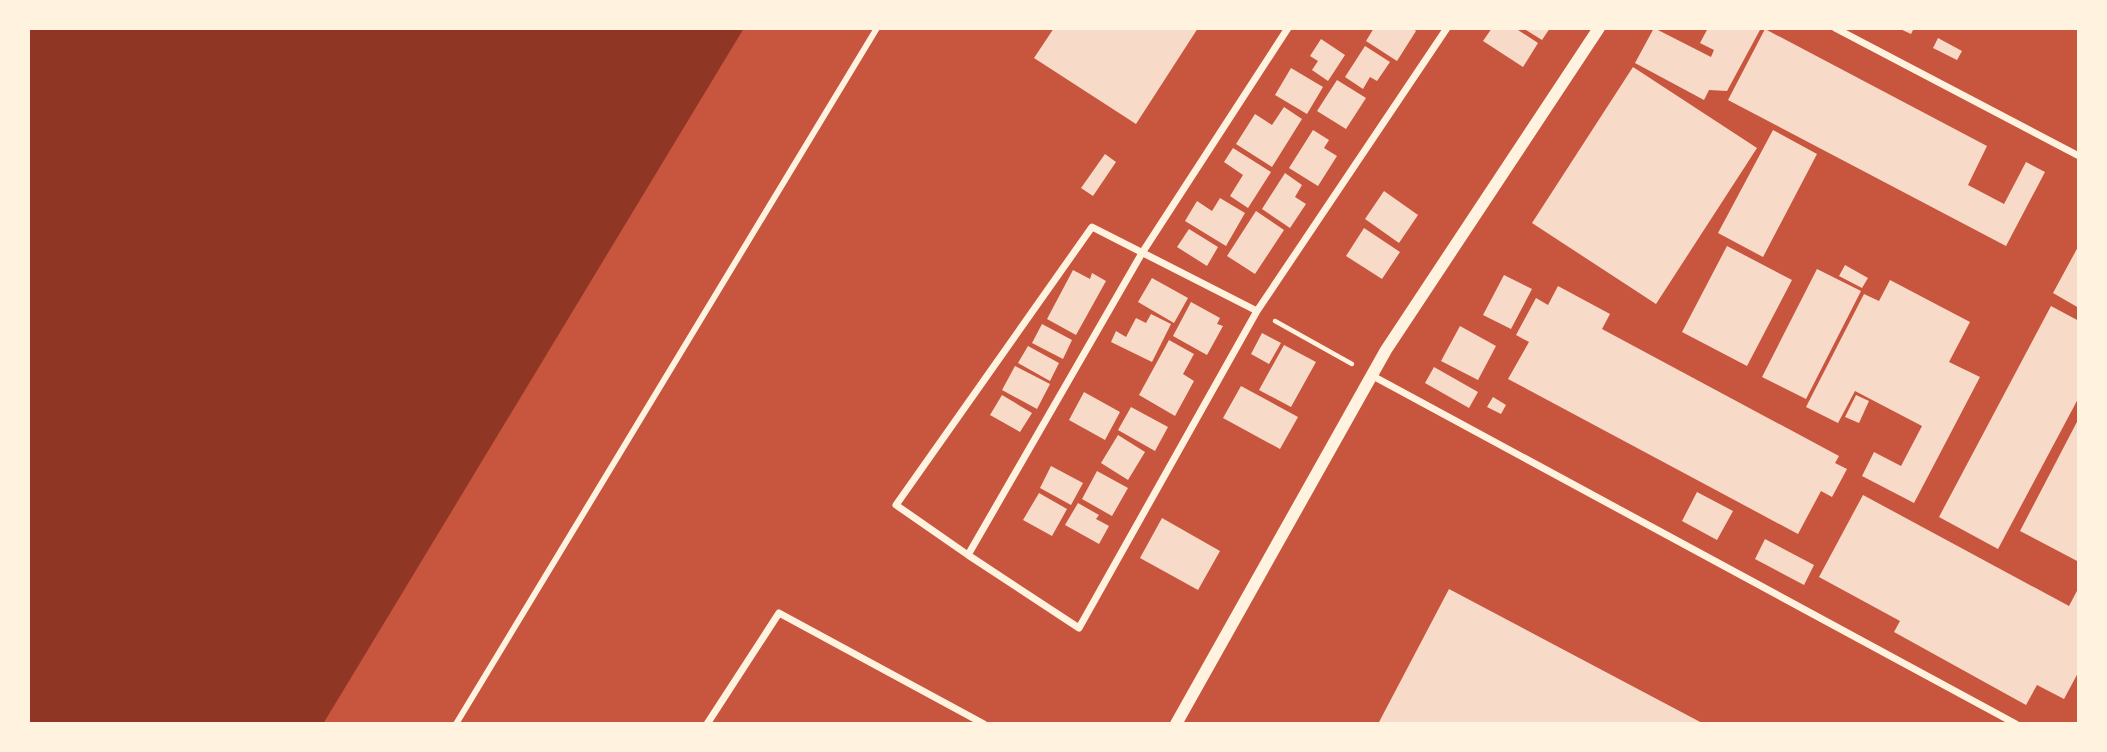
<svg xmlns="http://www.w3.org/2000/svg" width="2107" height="752" font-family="Cabin,sans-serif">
	<rect width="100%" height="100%" fill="#c8553d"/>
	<path fill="#8f3625" d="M28 28H744L323 724H28Z"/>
	<path fill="#f7dbc8" d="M1054 28H1198L1136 124 1034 58Z
		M1374 28H1412L1416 31 1397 61 1366 41Z
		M1492 28H1515L1538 43 1523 67 1483 41Z
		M1523 28H1550L1542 40Z
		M1654 28 1711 57 1714 50 1700 43 1708 28H1761L1727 91 1709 90 1704 100 1635 63Z
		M1898 28H1914L1911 34Z
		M1765 29 1987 146 1968 185 2004 204 2026 162 2045 172 2006 246 1728 100Z
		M1938 38 1962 51 1957 60 1933 48Z
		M1321 39 1345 55 1328 81 1312 70 1318 61 1310 56Z
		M1365 46 1390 62 1377 81 1370 77 1363 89 1345 77Z
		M1633 67 1757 148 1656 304 1532 223Z
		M1291 68 1323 87 1307 114 1275 95Z
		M1337 80 1366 98 1346 129 1317 111Z
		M1284 107 1302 119 1272 167 1236 144 1255 114 1272 125Z
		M1313 130 1329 140 1324 148 1337 156 1318 186 1289 168Z
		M1773 130 1817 154 1763 257 1718 233Z
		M1233 148 1271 172 1248 208 1230 196 1243 175 1224 162Z
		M1105 154 1116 162 1093 196 1081 188Z
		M1285 173 1302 185 1295 197 1306 204 1290 228 1262 209Z
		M1384 191 1418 215 1399 243 1365 219Z
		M1220 198 1245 213 1226 246 1185 221 1197 201 1212 211Z
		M1256 211 1284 230 1255 274 1227 256Z
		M1364 228 1400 252 1382 279 1346 256Z
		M1189 229 1218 247 1207 266 1177 247Z
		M2079 245V308L2053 293Z
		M1727 246 1792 280 1747 366 1682 332Z
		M1845 265 1868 278 1862 288 1839 276Z
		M1817 269 1861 291 1806 399 1762 377Z
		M1073 270 1090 279 1092 273 1106 281 1076 335 1047 319Z
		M1504 275 1532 289 1511 329 1483 315Z
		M1152 278 1188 298 1174 323 1138 302Z
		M1890 280 1970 322 1949 362 1980 377 1914 503 1862 476 1874 452 1901 466 1922 426 1855 391 1838 423 1806 407 1864 294 1879 301Z
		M1558 286 1610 314 1602 329 1839 456 1835 463 1847 469 1832 497 1821 491 1798 534 1508 379 1529 342 1516 335 1536 298 1548 305Z
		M1191 302 1220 318 1217 324 1223 326 1207 355 1173 336Z
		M2051 306 2079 321V397L1998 549 1939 517Z
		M1151 314 1171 324 1152 362 1111 342 1116 331 1126 337 1136 318 1146 323Z
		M1042 324 1072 340 1063 359 1032 343Z
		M1460 326 1496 346 1478 380 1441 361Z
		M1262 333 1281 343 1269 364 1251 354Z
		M1169 340 1194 354 1183 374 1194 381 1175 416 1139 395Z
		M1284 345 1316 362 1291 407 1259 390Z
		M1028 346 1059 363 1050 381 1018 363Z
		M1015 366 1050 384 1037 409 1002 390Z
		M1434 367 1478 392 1469 408 1425 383Z
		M1241 386 1298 417 1280 449 1223 418Z
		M1084 392 1120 412 1105 440 1069 420Z
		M1002 395 1032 413 1020 432 990 415Z
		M1856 395 1869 401 1859 423 1845 417Z
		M1493 397 1506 405 1501 414 1487 407Z
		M1131 407 1168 427 1155 451 1118 430Z
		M2079 418V562L2020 531Z
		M1118 435 1145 452 1128 480 1101 463Z
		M1051 466 1083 483 1071 505 1040 488Z
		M1097 471 1128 488 1112 516 1082 499Z
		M1697 492 1733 511 1717 540 1682 521Z
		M1039 493 1067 509 1052 536 1023 520Z
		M1863 495 2069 606 2079 587V671L2064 699 2037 685 2026 705 1894 632 1900 621 1819 577Z
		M1078 503 1099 515 1096 519 1109 526 1099 544 1065 525Z
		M1162 518 1220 551 1198 590 1140 558Z
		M1765 539 1814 565 1804 585 1755 559Z
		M1449 589 1704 724H1378Z"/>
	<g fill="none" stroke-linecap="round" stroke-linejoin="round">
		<path stroke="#fff3e0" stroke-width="4.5" d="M1275 321 1352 364"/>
		<path stroke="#fff3e0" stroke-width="6" d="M456 724 877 28"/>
		<path stroke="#fff3e0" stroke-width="7" d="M1835 28 2079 156
			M1257 311 1092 227 896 505 968 555 1079 628 1257 311 1447 28
			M1371 375 2016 724
			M968 555 1142 253 1288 28
			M707 724 779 613 984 724"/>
		<path stroke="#fff3e0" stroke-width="12" d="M1176 724 1386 350 1599 28"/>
	</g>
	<rect width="2107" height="752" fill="none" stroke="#fff3e0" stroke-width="60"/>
</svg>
